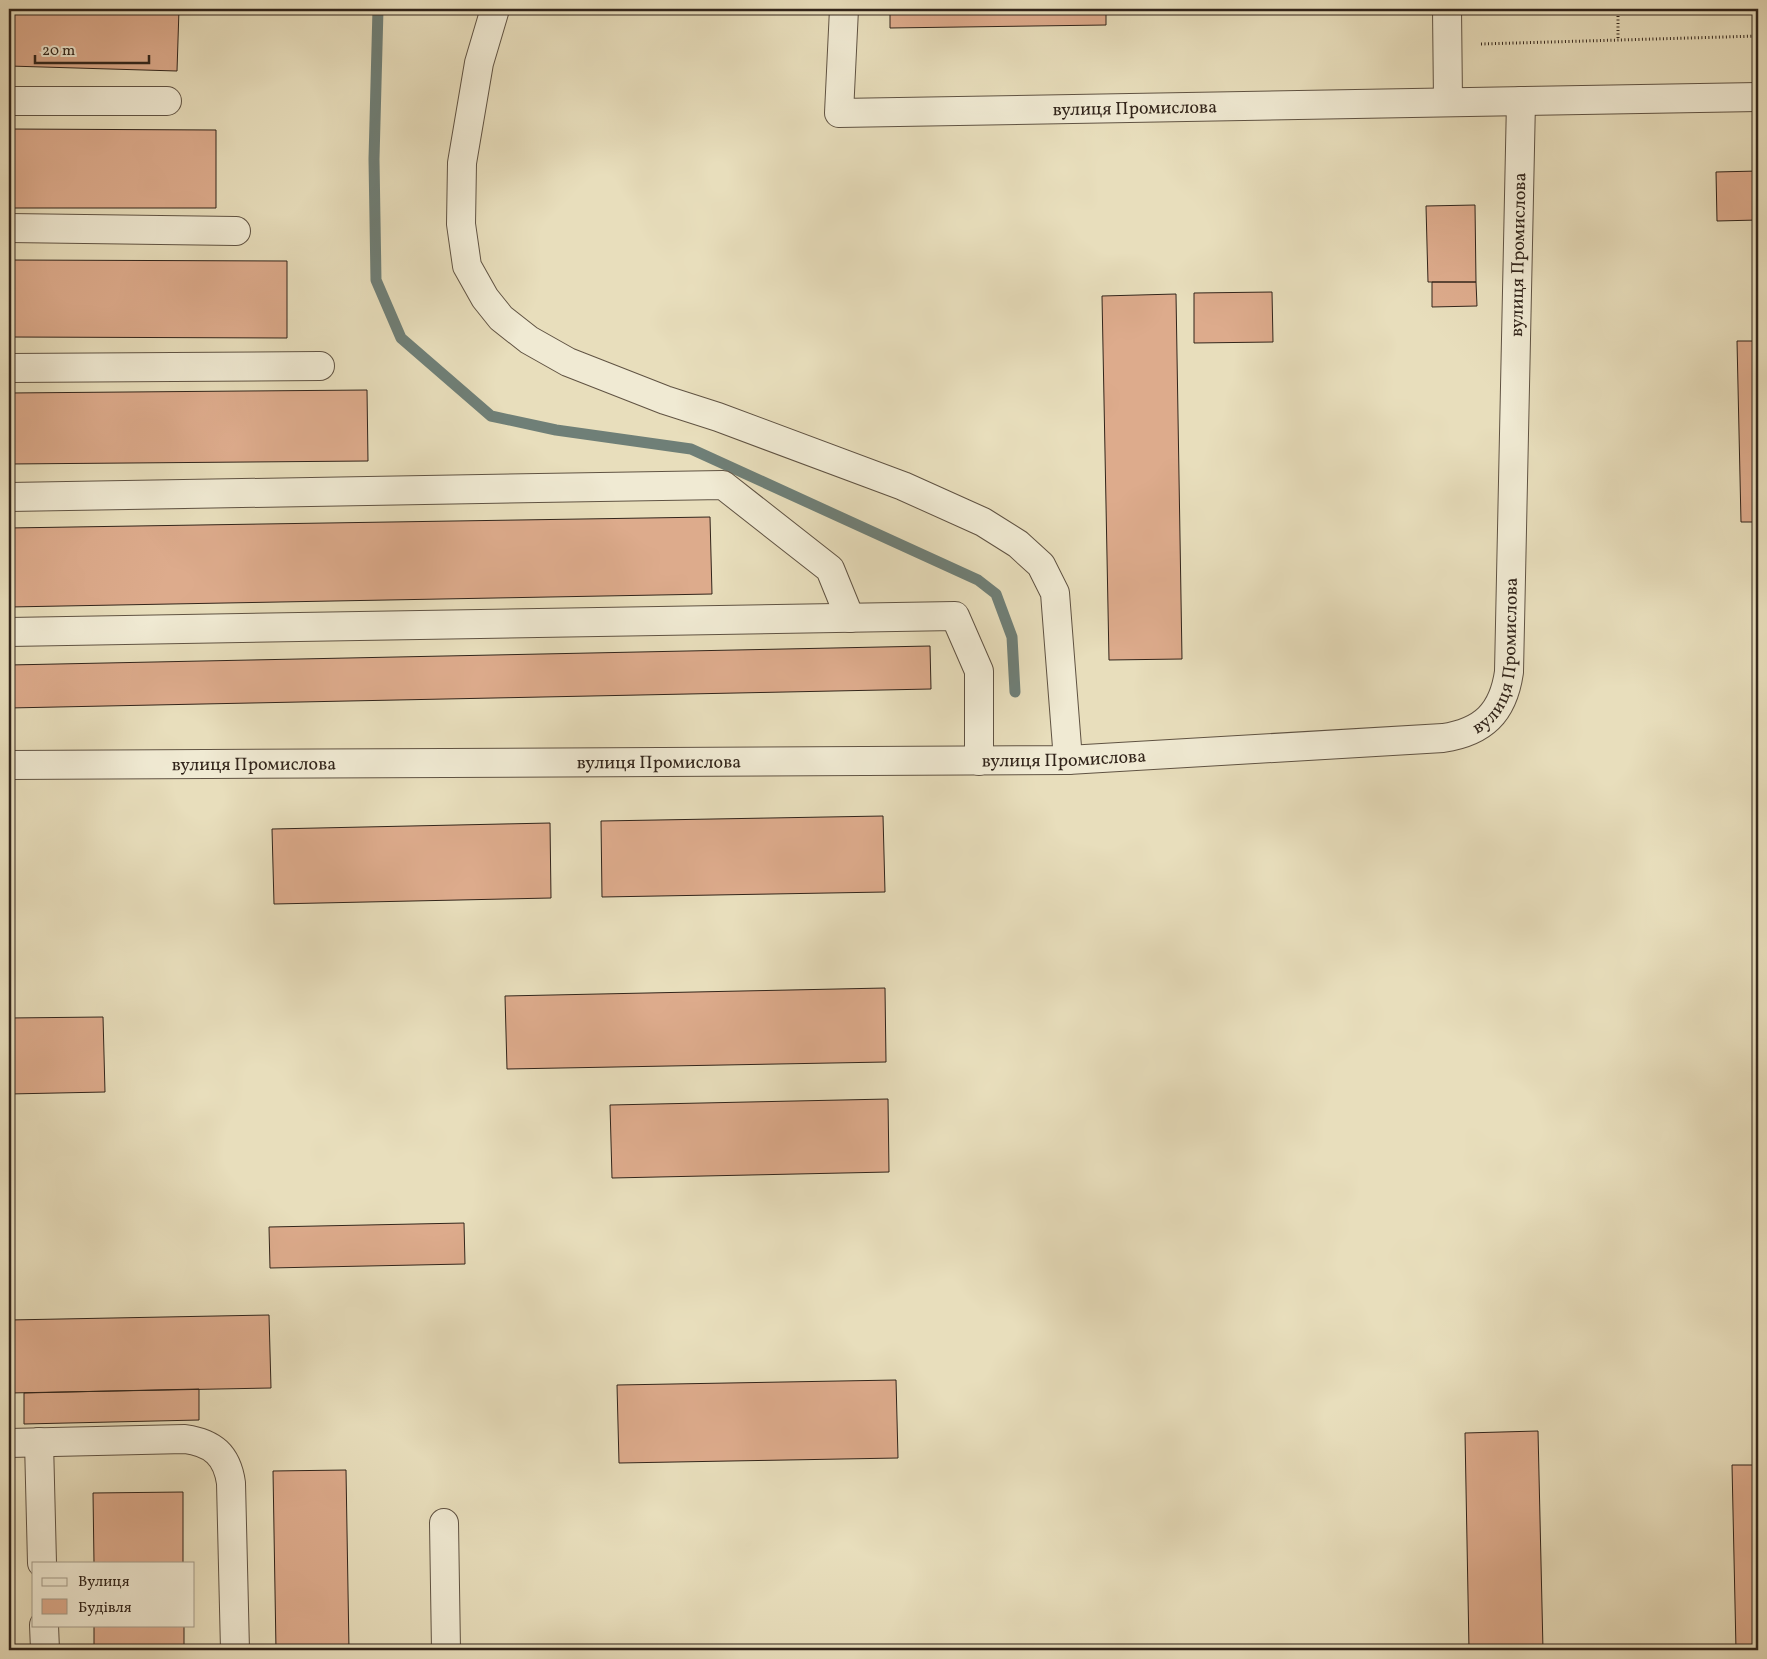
<svg xmlns="http://www.w3.org/2000/svg" width="1767" height="1659" font-family="Vollkorn,serif">
	<rect width="100%" height="100%" fill="#e8debc"/>
	<filter id="stains"><feTurbulence type="fractalNoise" baseFrequency=".004" numOctaves="4"/><feColorMatrix values="0 0 0 0 .2 0 0 0 0 .09 0 0 0 0 .02 0 0 0 .5 -.17"/></filter>
	<radialGradient id="worn" r=".72"><stop offset=".6" stop-color="#630" stop-opacity="0"/><stop offset="1" stop-color="#630" stop-opacity=".3"/></radialGradient>
	<g fill="none" stroke-linecap="round" stroke-linejoin="round">
		<path stroke="#6f7f77" stroke-width="11" d="M378 9 374 159 376 280 401 338 491 416 556 430 691 449 978 580 996 594 1012 637 1015 692"/>
	</g>
	<path fill="#ddab8c" stroke="#32251b" d="M9 9H179L177 71 9 66Z
		M890 9H1106V25L890 28Z
		M1634 9H1758V12L1634 14Z
		M9 129 216 130V208H9Z
		M1758 171V220L1717 221 1716 172Z
		M1475 205 1476 282H1428L1426 206Z
		M9 260 287 261V338L9 337Z
		M1432 282H1476L1477 306 1432 307Z
		M1272 292 1273 342 1194 343V293Z
		M1176 294 1182 659 1109 660 1102 296Z
		M1737 341H1758V522H1741Z
		M367 390 368 461 9 464V393Z
		M710 517 712 594 9 607V528Z
		M930 646 931 689 9 708V665Z
		M883 816 885 892 602 897 601 821Z
		M550 823 551 898 274 904 272 829Z
		M885 988 886 1062 507 1069 505 996Z
		M103 1017 105 1092 9 1094V1018Z
		M888 1099 889 1172 612 1178 610 1105Z
		M464 1223 465 1264 270 1268 269 1227Z
		M269 1315 271 1388 9 1393V1320Z
		M896 1380 898 1458 619 1463 617 1385Z
		M199 1389V1420L24 1424V1393Z
		M1538 1431 1543 1650H1469L1465 1433Z
		M1732 1465H1758V1650H1736Z
		M346 1470 349 1650H276L273 1471Z
		M183 1492V1563H94L93 1493Z
		M94 1625H184V1650H94Z"/>
	<g fill="none" stroke-linecap="round" stroke-linejoin="round">
		<defs>
			<g id="minor">
				<path d="M495 9 479 63 462 163 461 224 467 266 485 298 501 318 529 340 568 362 665 400 718 417 903 486 983 522 1018 544 1041 565 1055 593 1068 760"/>
				<path id="s1" d="M844 9 839 113 1758 97"/>
				<path d="M1447 9 1448 101"/>
				<path d="M9 101H167"/>
				<path d="M9 228 236 231"/>
				<path d="M9 368 320 366"/>
				<path d="M9 497 723 485 830 569 850 618"/>
				<path d="M9 632 955 616 979 671V761"/>
				<path id="s2" d="M9 765 1068 760 1443 738C1483 732 1503 713 1509 672L1521 101"/>
				<path d="M39 1442 42 1563"/>
				<path d="M9 1443 185 1439C213 1443 227 1455 231 1483L235 1650"/>
				<path d="M444 1523 446 1650"/>
				<path d="M44 1625 45 1650"/>
			</g>
		</defs>
		<use href="#minor" stroke="#605343" stroke-width="30"/>
		<path stroke="#32251b" stroke-width="3" stroke-dasharray="1 2.5" stroke-linecap="butt" d="M1618 9V40
			M1481 44 1758 36"/>
		<use href="#minor" stroke="#f0ead3" stroke-width="28"/>
	</g>
	<g text-anchor="middle" stroke-width="4" stroke-linejoin="round" paint-order="stroke">
		<g font-size="18" fill="#32251b" stroke="#f0ead3">
			<text dy="6" stroke="none"><textPath href="#s1" startOffset="400">вулиця Промислова</textPath></text>
			<text dy="6" stroke="none"><textPath href="#s2" startOffset="1954">вулиця Промислова</textPath></text>
			<text dy="6" stroke="none"><textPath href="#s2" startOffset="1549">вулиця Промислова</textPath></text>
			<text dy="6" stroke="none"><textPath href="#s2" startOffset="1055">вулиця Промислова</textPath></text>
			<text dy="6" stroke="none"><textPath href="#s2" startOffset="650">вулиця Промислова</textPath></text>
			<text dy="6" stroke="none"><textPath href="#s2" startOffset="245">вулиця Промислова</textPath></text>
		</g>
	</g>
	<rect width="1767" height="1659" fill="none" stroke="#e8debc" stroke-width="30"/>
	<rect x="10" y="10" width="1747" height="1639" fill="none" stroke="#32251b" stroke-width="2.5"/>
	<rect x="15" y="15" width="1737" height="1629" fill="none" stroke="#32251b"/>
	<rect x="32" y="1562" width="162" height="65" fill="#f0ead3" stroke="#a49b89"/>
	<rect x="42" y="1578" width="25" height="8" fill="#f0ead3" stroke="#a49b89"/>
	<text x="78" y="1586" font-size="15" fill="#32251b">Вулиця</text>
	<rect x="42" y="1599" width="25" height="15" fill="#ddab8c" stroke="#a49b89"/>
	<text x="78" y="1612" font-size="15" fill="#32251b">Будівля</text>
	<path d="M35 55v8h114v-8" fill="none" stroke="#32251b" stroke-width="2.5"/>
	<text x="42" y="55" font-size="15" fill="#32251b" stroke="#f0ead3" stroke-width="4" paint-order="stroke">20 m</text>
	<rect width="100%" height="100%" filter="url(#stains)"/>
	<rect width="100%" height="100%" fill="url(#worn)"/>
</svg>
